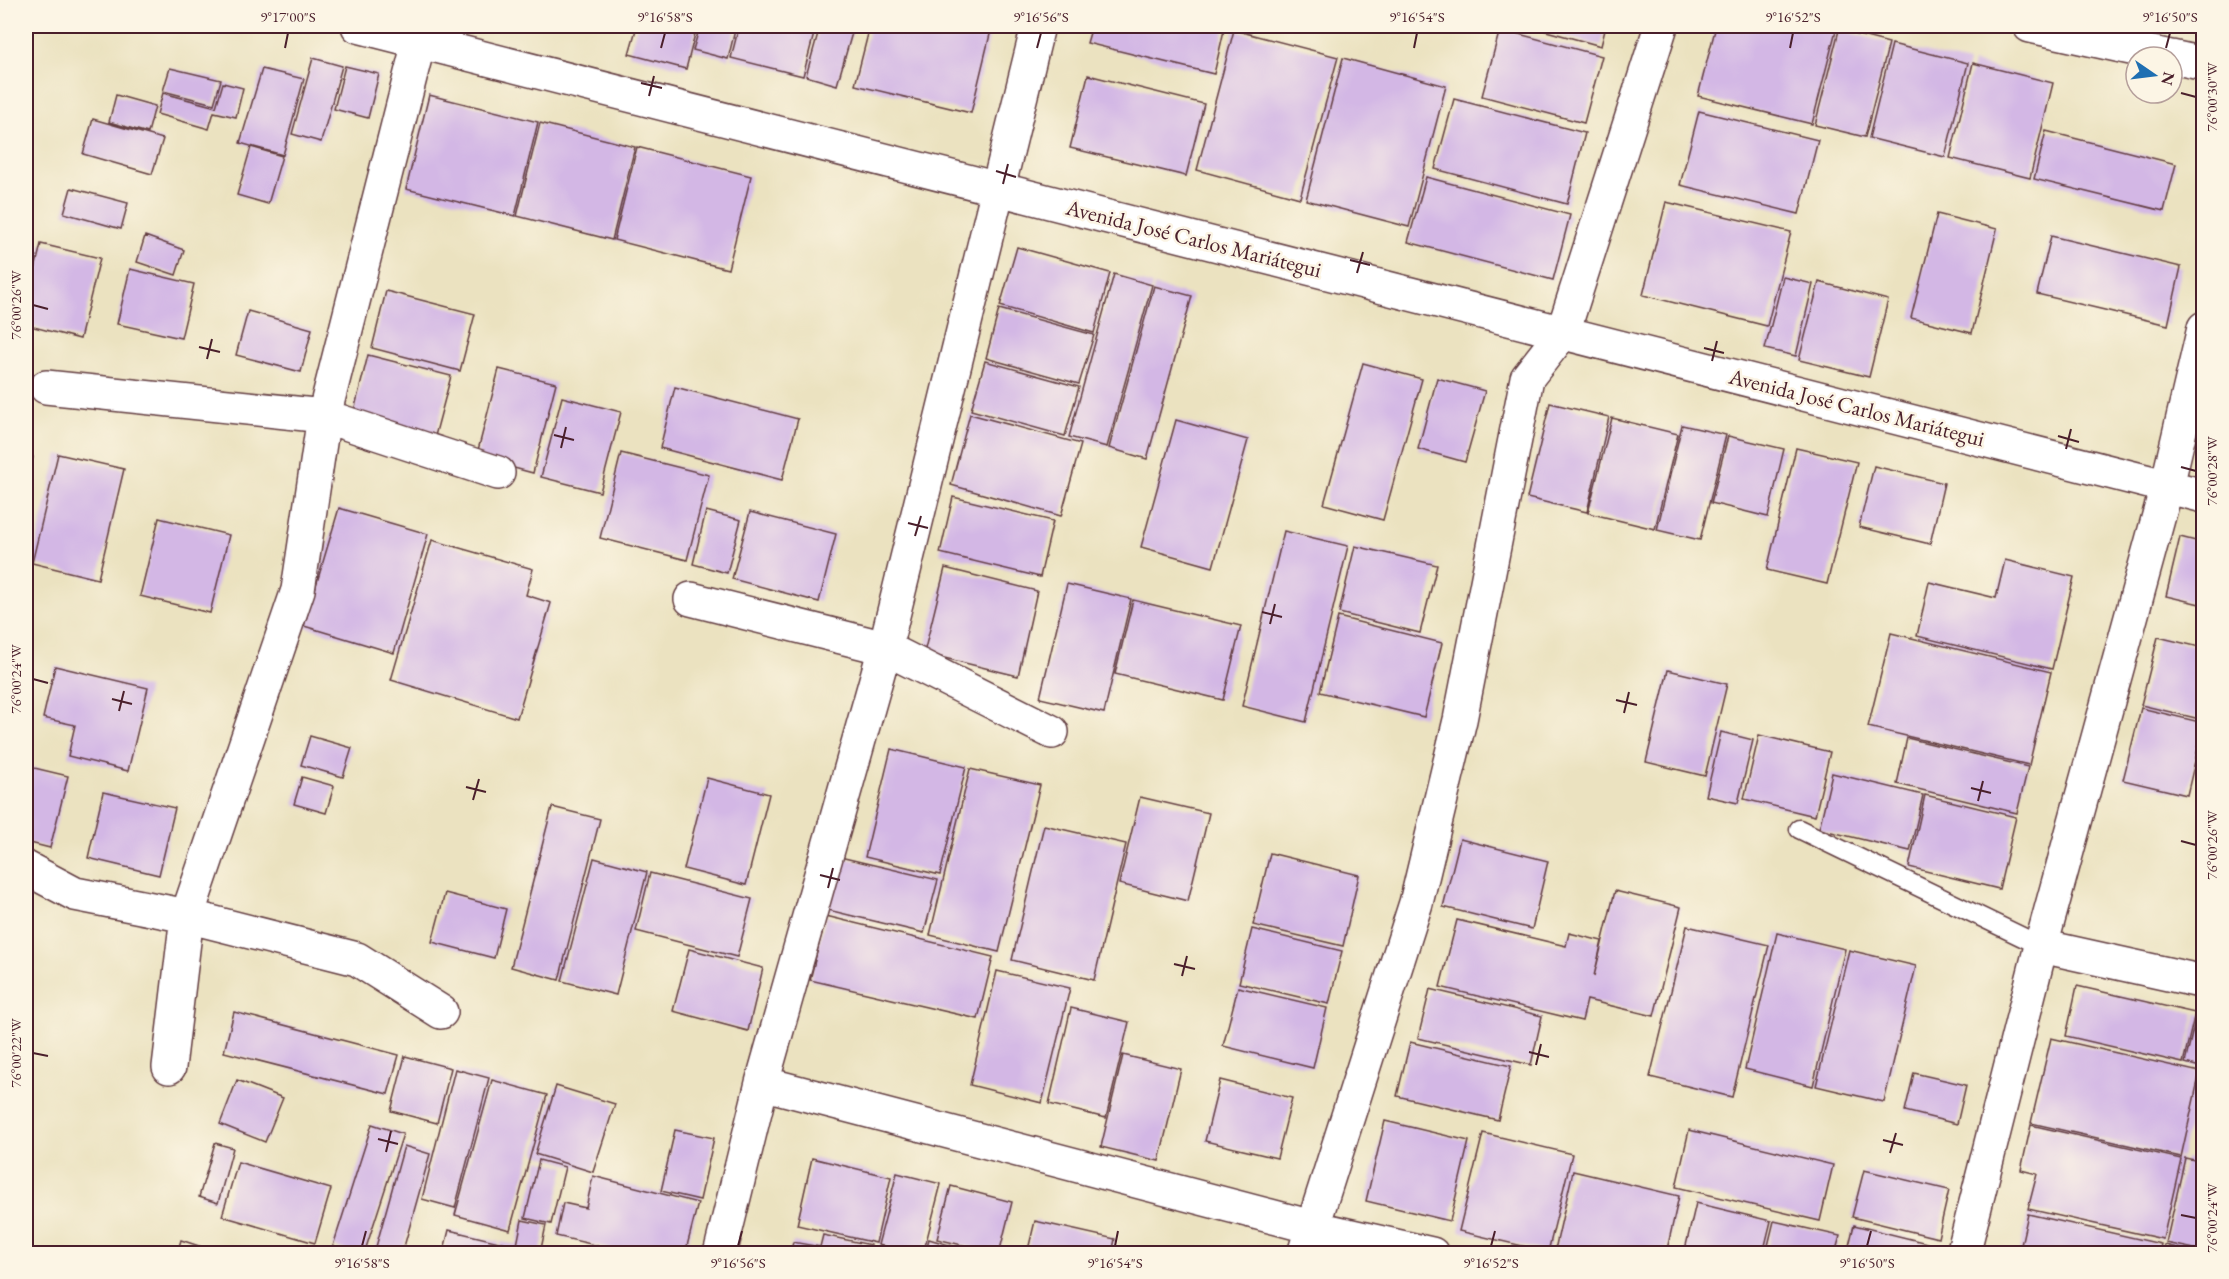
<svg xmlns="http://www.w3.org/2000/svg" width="2229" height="1279" font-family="'EB Garamond',serif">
	<rect width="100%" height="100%" fill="#fcf5e5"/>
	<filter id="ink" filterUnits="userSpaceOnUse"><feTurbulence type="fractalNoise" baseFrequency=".0167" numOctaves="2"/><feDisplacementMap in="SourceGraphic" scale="12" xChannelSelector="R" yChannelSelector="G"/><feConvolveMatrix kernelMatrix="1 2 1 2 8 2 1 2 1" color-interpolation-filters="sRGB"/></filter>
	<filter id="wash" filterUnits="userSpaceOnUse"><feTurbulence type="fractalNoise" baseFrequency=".008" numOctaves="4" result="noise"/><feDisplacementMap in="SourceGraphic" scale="24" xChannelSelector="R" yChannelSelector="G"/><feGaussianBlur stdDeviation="1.35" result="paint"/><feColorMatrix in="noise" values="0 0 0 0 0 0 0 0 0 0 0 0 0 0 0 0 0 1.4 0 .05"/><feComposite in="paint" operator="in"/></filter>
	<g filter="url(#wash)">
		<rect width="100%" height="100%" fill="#ebe2c0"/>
		<g id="blocks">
			<path fill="#d3b7e5" d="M637 26H697L686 69 629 54Z
				M700 26H736L728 59 693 50Z
				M739 26H816L803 76 731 58Z
				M820 26H854L837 85 806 76Z
				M870 26H992L971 113 855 85Z
				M1092 26H1225L1214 74 1087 43Z
				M1528 26H1606L1601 46Z
				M1716 26H1819L1836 30 1812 124 1698 96Z
				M1500 29 1602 56 1584 123 1482 96Z
				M1234 30 1338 57 1300 198 1197 170Z
				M1839 30 1889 43 1865 137 1815 125Z
				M1892 44 1968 63 1945 157 1869 138Z
				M313 58 342 66 321 142 292 134Z
				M1343 58 1446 86 1409 227 1306 200Z
				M1973 63 2053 83 2030 178 1950 158Z
				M345 66 379 74 368 118 334 109Z
				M170 68 221 80 214 104 163 91Z
				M262 69 304 79 283 155 240 143Z
				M1088 75 1204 104 1186 176 1070 148Z
				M223 83 243 88 236 117 214 112 209 129 157 114 163 93 216 107Z
				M116 95 155 106 148 133 109 122Z
				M429 95 538 122 515 216 406 189Z
				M1454 99 1585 133 1567 204 1435 169Z
				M1699 111 1818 140 1799 214 1680 185Z
				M93 119 163 139 152 174 83 154Z
				M540 123 635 147 612 240 517 216Z
				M2046 131 2176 164 2164 211 2034 179Z
				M251 147 282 156 268 204 237 195Z
				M637 147 751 176 728 269 614 240Z
				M1426 177 1570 215 1553 280 1408 242Z
				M71 188 128 203 121 229 64 213Z
				M1666 202 1791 232 1767 326 1643 295Z
				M1937 214 1997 229 1972 333 1911 318Z
				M145 236 184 250 176 275 137 262Z
				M2051 236 2181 267 2168 325 2037 294Z
				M41 244 100 258 80 339 26 325V308Z
				M1017 247 1110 273 1094 333 1000 306Z
				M130 269 194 284 181 338 117 324Z
				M1114 274 1152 285 1107 447 1069 437Z
				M1783 277 1813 284 1796 356 1765 349Z
				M1819 282 1888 300 1869 377 1799 360Z
				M1154 286 1192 296 1147 459 1109 448Z
				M386 291 475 314 460 371 372 348Z
				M999 309 1094 335 1079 384 986 358Z
				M248 311 312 329 301 372 236 355Z
				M368 355 451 376 435 436 353 415Z
				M985 361 1079 387 1065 436 971 410Z
				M1363 363 1422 379 1383 520 1324 504Z
				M499 369 556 383 533 473 476 458Z
				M1437 378 1485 391 1465 462 1418 449Z
				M675 387 798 419 782 480 660 448Z
				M562 397 621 412 600 492 541 477Z
				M1550 403 1609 417 1587 512 1527 498Z
				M970 414 1081 444 1061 516 951 485Z
				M1612 418 1678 434 1655 529 1588 513Z
				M1176 420 1248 440 1213 567 1141 547Z
				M1682 425 1726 435 1700 540 1657 530Z
				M1728 436 1784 449 1768 517 1711 503Z
				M1796 448 1857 462 1827 584 1767 570Z
				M621 453 709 475 687 560 600 538Z
				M58 454 124 469 98 579 32 563Z
				M26 456 33 457 26 484Z
				M1874 466 1944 483 1930 544 1859 527Z
				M953 497 1053 521 1040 577 940 553Z
				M339 508 428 534 394 653 304 626Z
				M706 511 741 520 727 573 693 564Z
				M750 512 836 534 819 602 732 579Z
				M159 518 229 535 210 613 140 596Z
				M1284 531 1348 546 1306 722 1242 706Z
				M2180 537 2204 543V605L2166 596Z
				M432 540 533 569 526 595 551 603 517 718 391 680Z
				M1355 546 1437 565 1420 633 1339 613Z
				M2005 560 2074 577 2052 669 1917 636 1929 582 1996 598Z
				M945 568 1037 591 1018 676 924 653Z
				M1067 584 1131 599 1104 713 1040 698Z
				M1133 600 1241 626 1223 700 1115 674Z
				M1338 617 1442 643 1424 717 1320 692Z
				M1891 633 2051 672 2029 765 1868 727Z
				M2158 637 2204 648V720L2141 705Z
				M55 666 148 688 128 771 68 756 75 725 43 718Z
				M1668 670 1727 684 1705 776 1646 762Z
				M2141 708 2204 723 2187 795 2123 780Z
				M1721 732 1753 740 1738 803 1706 796Z
				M1759 735 1830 752 1815 816 1744 799Z
				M310 736 352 748 343 777 301 765Z
				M1907 738 2028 767 2017 813 1897 784Z
				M891 749 966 767 940 875 865 857Z
				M26 766 68 776 50 848 26 842Z
				M970 769 1040 785 999 952 930 935Z
				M1832 773 1923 795 1910 851 1819 829Z
				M302 777 334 786 326 813 294 804Z
				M707 778 769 794 746 885 684 869Z
				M103 792 175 808 159 875 88 858Z
				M1925 795 2016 817 1999 889 1909 867Z
				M1140 797 1209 813 1188 901 1119 884Z
				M552 807 600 819 559 980 511 967Z
				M1044 825 1126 844 1094 980 1012 960Z
				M1460 839 1548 861 1532 929 1443 907Z
				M1270 853 1359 875 1343 946 1253 925Z
				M840 857 938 880 924 933 828 910Z
				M594 858 647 872 616 995 562 981Z
				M650 873 752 899 737 957 636 931Z
				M1615 891 1681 907 1654 1016 1587 1000 1582 1021 1440 987 1457 920 1566 946 1569 933 1602 941 1594 976Z
				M445 893 506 909 494 958 432 942Z
				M826 916 993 957 978 1019 810 980Z
				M1687 926 1769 945 1732 1097 1650 1077Z
				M1252 929 1342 951 1329 1004 1239 983Z
				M1777 933 1845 949 1813 1086 1745 1069Z
				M689 949 763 968 748 1031 673 1011Z
				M1849 950 1916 966 1884 1102 1816 1086Z
				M997 971 1070 988 1042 1103 970 1085Z
				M2077 986 2195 1013 2183 1063 2066 1036Z
				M1238 987 1327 1008 1313 1068 1223 1046Z
				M1430 989 1542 1016 1531 1065 1418 1038Z
				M1071 1008 1129 1022 1106 1118 1049 1104Z
				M234 1012 399 1055 388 1094 224 1052Z
				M2197 1013 2204 1015V1068L2185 1063Z
				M2051 1038 2200 1072 2181 1157 2031 1123Z
				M1410 1042 1511 1066 1498 1120 1397 1096Z
				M1123 1055 1181 1069 1159 1161 1101 1147Z
				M405 1056 451 1068 437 1123 391 1111Z
				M455 1069 489 1078 455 1208 422 1199Z
				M1914 1073 1966 1085 1957 1124 1905 1111Z
				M237 1080 283 1098 265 1142 220 1124Z
				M492 1080 547 1095 510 1230 455 1215Z
				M1220 1080 1292 1098 1277 1158 1205 1141Z
				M556 1086 615 1104 593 1172 535 1154Z
				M1385 1121 1469 1141 1450 1221 1366 1201Z
				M372 1124 403 1134 364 1254H356L333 1246Z
				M2031 1125 2181 1159 2163 1239 2028 1209 2037 1174 2021 1170Z
				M675 1130 714 1138 700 1200 661 1191Z
				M1689 1130 1833 1165 1820 1221 1676 1187Z
				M1483 1133 1572 1154 1548 1252 1459 1231Z
				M215 1143 233 1148 218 1203 199 1197Z
				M404 1146 430 1154 402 1254H374Z
				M812 1158 891 1177 876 1243 797 1225Z
				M2185 1158 2204 1162V1251L2166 1243Z
				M539 1160 565 1167 551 1224 525 1218Z
				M238 1162 331 1189 315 1243 222 1216Z
				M1864 1170 1949 1190 1938 1238 1852 1217Z
				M1573 1171 1679 1196 1666 1254H1554Z
				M897 1173 941 1184 923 1254 878 1245Z
				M593 1176 698 1203 685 1254H634L556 1236 563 1203 586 1208Z
				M951 1186 1012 1202 999 1254 937 1239Z
				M1696 1203 1771 1221 1763 1254H1684Z
				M2028 1214 2161 1244 2159 1254H2019Z
				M522 1220 546 1225 540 1254H499L501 1242 517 1245Z
				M1035 1221 1115 1239 1112 1254H1027Z
				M1774 1221 1840 1236 1835 1254H1766Z
				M1854 1225 1927 1243 1924 1254H1847Z
				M449 1230 499 1242 496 1254H443Z
				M823 1235 871 1245 869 1254H790L793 1242 820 1247Z
				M929 1239 975 1253V1254H925Z
				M181 1240 220 1253V1254H177Z
				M2165 1245 2197 1253V1254H2163Z
				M594 1248 614 1253V1254H593Z"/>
		</g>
	</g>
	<g filter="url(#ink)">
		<use href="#blocks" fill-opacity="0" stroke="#623c41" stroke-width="1.5"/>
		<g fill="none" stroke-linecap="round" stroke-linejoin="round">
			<defs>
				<path id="lane" d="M1799 829 2041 946"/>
				<path id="street" d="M358 26 2204 496
					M2030 26 2171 57
					M2172 57 2204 64
					M46 387 324 416 498 473
					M691 599 885 648 1052 732
					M26 868 75 894 187 916 357 959 441 1012
					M2041 946 2204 982
					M169 1067 187 916 298 590 324 416 423 26
					M762 1083 1312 1227 1432 1254
					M720 1254 762 1083 885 648 1038 26
					M1304 1254 1416 903 1460 720 1527 378 1563 332 1661 26
					M1963 1254 2041 946 2167 486 2204 328"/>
			</defs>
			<use href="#lane" stroke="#623c41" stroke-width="21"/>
			<use href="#street" stroke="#623c41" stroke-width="36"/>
			<use href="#lane" stroke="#fff" stroke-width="18"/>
			<use href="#street" stroke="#fff" stroke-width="33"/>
		</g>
	</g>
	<path fill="none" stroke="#4a1f2b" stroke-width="2" d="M285 48 288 33M661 48 665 33M1037 48 1041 33M1414 48 1417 33M1790 48 1793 33M2166 48 2170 33M641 83 662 88M2181 93 2196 97M649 96 654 76M996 171 1016 177M1003 184 1008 164M1350 260 1370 265M1357 273 1363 252M33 305 48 309M199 347 220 352M1704 348 1724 353M207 359 212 339M1712 361 1717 341M554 435 574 440M2058 436 2079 442M561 448 566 427M2066 449 2071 429M2181 467 2196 471M908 523 928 528M915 536 921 516M1262 612 1282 617M1270 624 1275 604M33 679 48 683M112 699 132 704M1616 700 1637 705M119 711 124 691M1624 713 1629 692M466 787 486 792M1971 788 1991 793M473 800 479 779M1978 801 1983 781M2181 841 2196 845M820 875 840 880M828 888 833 868M1174 964 1195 969M1182 976 1187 956M1529 1052 1549 1057M33 1053 48 1056M1536 1065 1541 1044M378 1139 398 1144M1883 1140 1903 1145M386 1152 391 1131M1890 1153 1896 1133M2181 1215 2196 1218M362 1246 366 1231M738 1246 742 1231M1115 1246 1118 1231M1491 1246 1495 1231M1867 1246 1871 1231"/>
	<g text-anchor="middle" stroke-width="5" stroke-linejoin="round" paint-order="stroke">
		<g font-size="22" fill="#4a1f2b" stroke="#fcf5e5">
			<text transform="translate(1194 238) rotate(14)" y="8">Avenida José Carlos Mariátegui</text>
			<text transform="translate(1857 407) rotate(14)" y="8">Avenida José Carlos Mariátegui</text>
		</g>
	</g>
	<rect width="2229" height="1279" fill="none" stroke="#fcf5e5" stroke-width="66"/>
	<g transform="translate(2154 75) rotate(104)"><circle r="28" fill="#fcf5e5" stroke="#b59f9b" stroke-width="1.5"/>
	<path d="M0-4.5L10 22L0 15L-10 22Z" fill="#1f6fb2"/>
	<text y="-9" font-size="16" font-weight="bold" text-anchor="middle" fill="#4a1f2b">N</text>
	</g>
	<rect x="33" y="33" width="2163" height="1213" fill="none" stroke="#4a1f2b" stroke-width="2"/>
	<g font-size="15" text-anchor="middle" fill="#4a1f2b">
		<text x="288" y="22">9°17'00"S</text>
		<text x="665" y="22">9°16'58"S</text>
		<text x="1041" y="22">9°16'56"S</text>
		<text x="1417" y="22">9°16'54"S</text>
		<text x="1793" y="22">9°16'52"S</text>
		<text x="2170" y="22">9°16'50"S</text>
		<text transform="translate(2212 97) rotate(-90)" y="5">76°00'30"W</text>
		<text transform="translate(16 305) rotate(-90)" y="5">76°00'26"W</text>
		<text transform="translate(2212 471) rotate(-90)" y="5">76°00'28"W</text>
		<text transform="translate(16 679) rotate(-90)" y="5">76°00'24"W</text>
		<text transform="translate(2212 845) rotate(-90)" y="5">76°00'26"W</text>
		<text transform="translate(16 1053) rotate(-90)" y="5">76°00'22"W</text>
		<text transform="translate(2212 1218) rotate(-90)" y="5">76°00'24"W</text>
		<text x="362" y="1268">9°16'58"S</text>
		<text x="738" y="1268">9°16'56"S</text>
		<text x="1115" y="1268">9°16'54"S</text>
		<text x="1491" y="1268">9°16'52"S</text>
		<text x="1867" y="1268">9°16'50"S</text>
	</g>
</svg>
